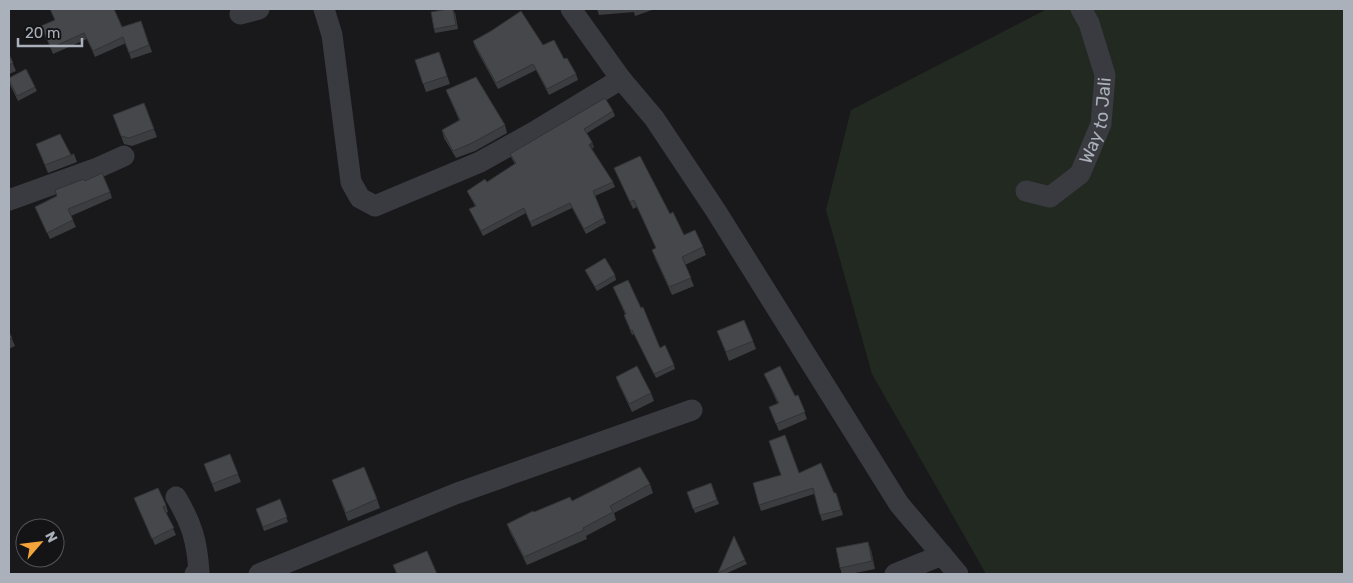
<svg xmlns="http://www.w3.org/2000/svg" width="1353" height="583" font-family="Rubik,sans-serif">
	<rect width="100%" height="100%" fill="#19191b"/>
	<path fill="#212921" d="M1047 9H1344V574H986L872 374 826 210 851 110Z"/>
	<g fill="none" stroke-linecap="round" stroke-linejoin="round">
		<g stroke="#3a3b40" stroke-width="21">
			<path d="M324 9 332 35 351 182 360 198 375 206 480 162 534 132 621 79"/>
			<path d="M571 9 621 79 654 118 716 211 899 504 958 574"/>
			<path d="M240 14 259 9"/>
			<path id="s1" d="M1026 191 1050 197 1080 174 1101 124 1105 75 1089 23 1081 9"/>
			<path d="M9 200 95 169 124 156"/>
			<path d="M176 497C192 524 197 541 199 572L195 574"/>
			<path d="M259 574 455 494 692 410"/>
			<path d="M895 574 942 555"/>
		</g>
	</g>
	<path fill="#3b3d40" d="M597 9H655L635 16 634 12 599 15Z
		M72 10 122 27 141 21 152 52 131 59 126 43 95 57 87 39 53 54 41 26 54 20Z
		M455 12 458 29 435 33 434 29Z
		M473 41 543 45 564 59 576 74 578 80 549 95 536 70 498 89 475 47Z
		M439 52 450 84 426 92 415 60Z
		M9 54 16 71 9 74Z
		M9 78 35 87 37 91 18 101 9 83Z
		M446 90 505 125 507 133 475 151 456 158 444 138 442 130 459 120Z
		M144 103 157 137 132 146 124 144 113 115Z
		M613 111 615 116 587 133 592 142 594 147 592 149 613 182 615 187 595 196 606 223 586 234 572 208 532 227 526 213 483 236 469 209 475 206 469 195 467 191 487 182 515 164 512 159 510 154Z
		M36 144 71 155 74 154 77 162 48 173Z
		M614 168 670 214 684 235 703 247 706 255 685 265 694 286 672 295 655 258 652 250 656 248 637 207 633 209Z
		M85 181 110 192 112 198 71 216 76 227 50 239 35 207Z
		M585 270 615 275 616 280 597 291 587 274Z
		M613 287 674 365 675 369 656 378 634 334 632 335 624 315 625 314Z
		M717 331 753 341 756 349 729 361Z
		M9 332 15 346 9 349Z
		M764 374 795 396 798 395 807 419 779 431 769 407 778 404Z
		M616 377 651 393 654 401 632 412 619 385Z
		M230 454 241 482 215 492 204 464Z
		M799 473 834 493 838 498 843 515 822 521 814 494 761 511 759 505Z
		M332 480 377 499 380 508 348 521Z
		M711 483 719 504 695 513 687 492Z
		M650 484 653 493 614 513 616 520 586 536 587 539 527 565 510 532 507 524 534 512 572 501Z
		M134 498 166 505 168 512 166 513 176 535 155 545Z
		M280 499 288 522 264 531 256 509Z
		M868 542 871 550 875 569 850 574H842L840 568Z
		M745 560 747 564 725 574H719L718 573Z"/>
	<path fill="#303234" d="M592 142 594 147 591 149 589 145Z
		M868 542 871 550 875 569 872 561Z"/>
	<path fill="#45474b" stroke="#303234" d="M50 9H72V10L74 9H114L122 27 141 21 149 45 129 53 123 37 93 51 84 33 51 48 41 26 55 20Z
		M448 9H453L456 25 434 29 431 12Z
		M521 11 543 45 554 40 564 59 567 58 576 74 547 89 533 64 496 83 473 41 491 31Z
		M439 52 447 76 423 84 415 60Z
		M9 54 13 63 9 65Z
		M26 69 35 87 17 96 9 80V78Z
		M476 77 505 125 472 143 453 151 442 130 460 120 446 90Z
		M605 98 613 111 584 129 592 142 589 145 613 182 593 191 604 218 584 229 570 203 530 222 524 208 481 231 469 209 476 206 467 191 485 179 487 182 516 163 510 154Z
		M144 103 154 129 129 138 121 136 113 115Z
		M60 134 71 155 74 154 45 165 36 144Z
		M640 156 670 214 673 212 684 235 695 230 703 247 682 257 691 278 669 287 652 250 656 248 634 200 630 202 614 168Z
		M102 173 110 192 68 209 73 220 47 233 35 207 57 196 55 190 84 179 85 181Z
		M605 258 615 275 595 287 585 270Z
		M628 280 641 308 643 307 660 348 665 345 674 365 654 374 632 330 631 331 624 315 626 314 613 287Z
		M744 320 753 341 726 352 717 331Z
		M9 332 12 338 9 339Z
		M637 366 651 393 629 404 616 377Z
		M780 366 795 396 798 395 805 412 776 424 769 407 779 403 764 374Z
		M785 435 799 473 821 463 834 493H836L841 510 820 515 813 488 759 505 753 483 781 475 769 441Z
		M230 454 238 474 212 484 204 464Z
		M364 467 377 499 346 513 332 480Z
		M640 467 650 484 610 506 613 512 583 528 584 530 524 557 507 524 533 511 534 512 570 497 572 501Z
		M711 483 717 500 693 509 687 492Z
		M158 488 166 505 163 507 174 528 152 539 134 498Z
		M280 499 287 517 263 527 256 509Z
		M734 536 745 560 718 573Z
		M868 542 872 561 840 568 836 548Z
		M427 551 437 574H397L393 565Z"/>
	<g text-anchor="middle" stroke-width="5" stroke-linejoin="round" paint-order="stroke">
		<g font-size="18" fill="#abb1bb" stroke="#141416">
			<text dy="6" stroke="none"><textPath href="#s1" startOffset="119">Way to Jali</textPath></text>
		</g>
	</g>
	<rect width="1353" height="583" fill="none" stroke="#abb1bb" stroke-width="20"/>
	<g transform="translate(40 543) rotate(62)"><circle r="24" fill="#141416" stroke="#505358"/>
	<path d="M0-4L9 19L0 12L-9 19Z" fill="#f3a43a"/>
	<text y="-8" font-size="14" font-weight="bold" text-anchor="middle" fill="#abb1bb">N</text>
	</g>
	<path d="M18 38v8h64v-8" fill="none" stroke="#abb1bb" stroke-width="2.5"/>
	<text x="25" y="38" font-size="15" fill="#abb1bb" stroke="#141416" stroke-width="4" paint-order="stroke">20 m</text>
</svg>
